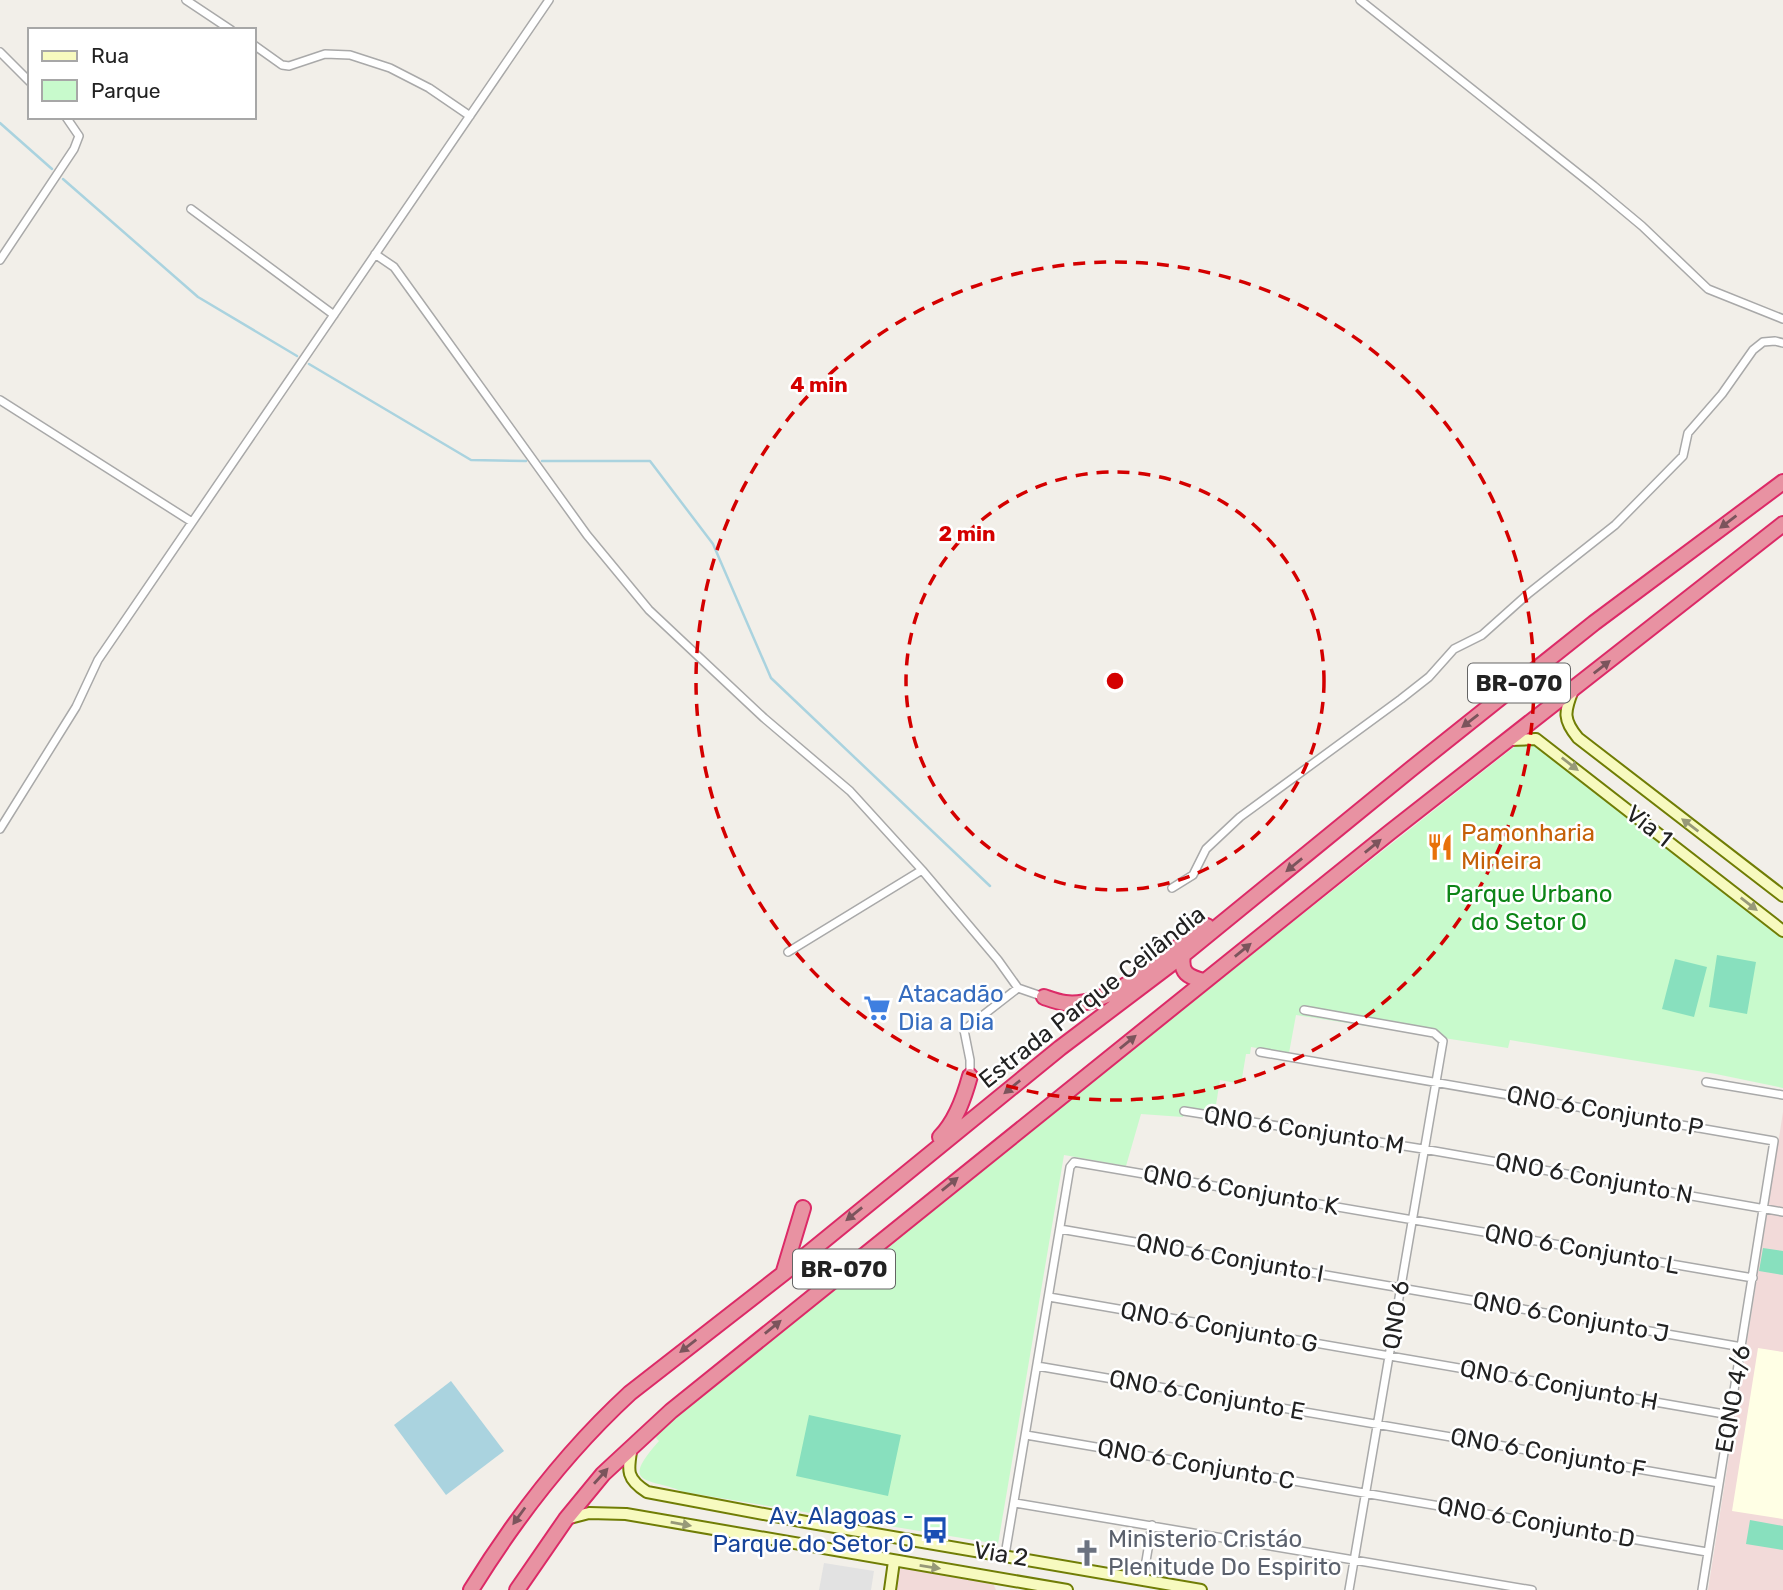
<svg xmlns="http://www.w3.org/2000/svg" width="1783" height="1590" font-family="Rubik,sans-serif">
	<rect width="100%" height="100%" fill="#f2efe9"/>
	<path fill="#f2dad9" d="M1783 1112V1590H1708Z
		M904 1567 992 1581 996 1590H895L898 1571Z"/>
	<path fill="#ffffe5" d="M1758 1348 1783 1352V1519L1732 1511Z"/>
	<path fill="#c8facc" d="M1533 742 1783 933V1088L1716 1074 1510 1040 1508 1048 1296 1015 1289 1053 1251 1047 1250 1054H1246L1241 1084 1220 1080 1215 1111 1185 1107 1183 1117 1141 1114 1126 1166 1064 1155 998 1544 684 1492C649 1477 618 1487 659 1441L656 1438 663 1425 1049 1115 1514 747 1519 744Z"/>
	<path fill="#88e0be" d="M1717 955 1756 962 1747 1014 1709 1007Z
		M1675 959 1707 967 1694 1017 1662 1009Z
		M1763 1248 1783 1251V1275L1759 1271Z
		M809 1415 901 1435 888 1496 796 1476Z
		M1750 1520 1783 1526V1550L1746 1544Z"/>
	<path fill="#e2e2e2" d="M824 1563 874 1571 871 1590H819Z"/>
	<path fill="#aad3df" d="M451 1381 504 1451 446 1495 394 1425Z"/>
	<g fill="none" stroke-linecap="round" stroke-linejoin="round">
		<path stroke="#aad3df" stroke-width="2.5" d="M0 123 52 169
			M63 179 198 297 297 356
			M309 364 471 460 526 461
			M542 461H650L713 544 771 678 990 886"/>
		<defs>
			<path id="street" d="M186 0 231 30
				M1360 0 1594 186 1642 226 1708 289 1783 319
				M254 45 282 65 289 66 325 54 350 55 390 68 429 88 470 116
				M0 52 30 82
				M191 209 334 315
				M375 254 394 267 587 535 649 610 764 718 850 791 922 870 998 960 1018 988 1044 997
				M0 260 74 149 79 136 66 117
				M0 400 192 522
				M0 829 76 707 98 660 549 0
				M1172 888 1193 875 1206 849 1240 817 1401 699 1429 677 1454 649 1482 635 1529 593 1615 525 1683 456 1688 433 1722 394 1753 350 1763 342 1775 341 1783 343
				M788 952 922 870
				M1304 1010 1434 1033 1443 1041 1349 1590
				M1260 1052 1774 1141 1702 1590
				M970 1076V1060L964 1030 1018 988
				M1706 1082 1783 1095
				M1184 1111 1423 1149 1783 1212
				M1060 1229 1742 1347
				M1049 1297 1730 1415
				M1037 1366 1719 1483
				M1026 1435 1707 1552
				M1015 1503 1532 1590
				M1005 1555 1070 1167 1074 1162 1753 1278
				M1143 1579 1152 1525"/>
			<path id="secondary" d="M1573 690C1564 712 1563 720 1578 738L1783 896
				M1510 740 1536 739 1783 931
				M632 1446C628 1470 625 1478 647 1492L806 1522 1201 1590
				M566 1519 589 1513 626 1514 1067 1590
				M890 1590 894 1561"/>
			<path id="highway" d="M1183 955C1180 973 1188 977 1204 981
				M1044 997C1050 999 1058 1002 1065 1003 1114 1009 1168 951 1207 926
				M940 1137C956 1121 964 1098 970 1076
				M784 1271 803 1208
				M471 1590C516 1517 567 1451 630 1393L784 1273 1060 1048 1183 955 1411 769 1594 623 1783 482
				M517 1590 566 1519 603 1474 671 1411 1389 833 1783 524"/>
		</defs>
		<use href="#street" stroke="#a9a9a9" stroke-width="10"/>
		<use href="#secondary" stroke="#707d05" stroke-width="14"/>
		<use href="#highway" stroke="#dc2a67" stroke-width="18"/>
		<use href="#street" stroke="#fff" stroke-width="7"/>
		<use href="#secondary" stroke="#f7fabf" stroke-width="10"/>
		<use href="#highway" stroke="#e892a2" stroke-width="14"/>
	</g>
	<defs><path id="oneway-solid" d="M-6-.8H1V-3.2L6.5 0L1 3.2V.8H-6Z" transform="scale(1.75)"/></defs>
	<g fill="#7b545c">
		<use href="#oneway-solid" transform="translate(1728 522) rotate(143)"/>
		<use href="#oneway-solid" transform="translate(1602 667) rotate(-38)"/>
		<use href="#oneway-solid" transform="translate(1470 721) rotate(142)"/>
		<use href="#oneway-solid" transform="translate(1373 846) rotate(-39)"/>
		<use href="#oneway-solid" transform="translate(1294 865) rotate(141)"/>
		<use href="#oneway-solid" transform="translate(1243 950) rotate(-39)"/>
		<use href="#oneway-solid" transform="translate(1128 1042) rotate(-39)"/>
		<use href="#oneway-solid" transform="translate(1012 1087) rotate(141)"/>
		<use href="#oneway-solid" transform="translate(950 1184) rotate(-39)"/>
		<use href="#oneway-solid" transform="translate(854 1214) rotate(141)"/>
		<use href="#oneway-solid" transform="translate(773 1327) rotate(-39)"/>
		<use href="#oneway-solid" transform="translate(688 1346) rotate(142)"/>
		<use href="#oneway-solid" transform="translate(601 1476) rotate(-48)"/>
		<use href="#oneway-solid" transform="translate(519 1516) rotate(126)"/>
	</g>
	<g fill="#979978">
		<use href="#oneway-solid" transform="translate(1570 764) rotate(38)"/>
		<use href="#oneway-solid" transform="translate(1690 825) rotate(-143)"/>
		<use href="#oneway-solid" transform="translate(1749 904) rotate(38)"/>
		<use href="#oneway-solid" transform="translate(681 1524) rotate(10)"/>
		<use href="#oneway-solid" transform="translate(930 1567) rotate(9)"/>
	</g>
	<g fill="none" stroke="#d40000" stroke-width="3.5" stroke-dasharray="12 9">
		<circle cx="1115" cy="681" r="209"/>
		<circle cx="1115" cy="681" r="419"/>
	</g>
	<defs>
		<symbol id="restaurant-bare" viewBox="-9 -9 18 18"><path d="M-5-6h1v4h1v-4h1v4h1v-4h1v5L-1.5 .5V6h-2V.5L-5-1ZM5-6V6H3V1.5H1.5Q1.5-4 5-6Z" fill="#e8710a" stroke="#fff" stroke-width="2.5" paint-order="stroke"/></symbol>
		<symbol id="supermarket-bare" viewBox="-9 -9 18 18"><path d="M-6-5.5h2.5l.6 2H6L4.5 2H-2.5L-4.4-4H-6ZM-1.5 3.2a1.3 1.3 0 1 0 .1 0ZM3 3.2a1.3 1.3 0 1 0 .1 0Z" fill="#3f7fe0" stroke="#fff" stroke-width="2.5" paint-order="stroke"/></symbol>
		<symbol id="bus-bare" viewBox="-9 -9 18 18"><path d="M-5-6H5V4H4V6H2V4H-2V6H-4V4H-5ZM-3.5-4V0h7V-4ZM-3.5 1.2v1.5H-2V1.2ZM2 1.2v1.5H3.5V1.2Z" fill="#1a4fb4" stroke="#fff" stroke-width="2.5" paint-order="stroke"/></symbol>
		<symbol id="church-bare" viewBox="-9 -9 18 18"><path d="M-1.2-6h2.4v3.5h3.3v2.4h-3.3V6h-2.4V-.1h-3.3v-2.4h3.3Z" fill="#6b7280" stroke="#fff" stroke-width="2.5" paint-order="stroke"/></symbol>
	</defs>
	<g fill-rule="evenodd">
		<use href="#restaurant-bare" x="1421" y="828" width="38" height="38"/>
		<use href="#supermarket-bare" x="858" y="989" width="38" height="38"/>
		<use href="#bus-bare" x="916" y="1511" width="38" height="38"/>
		<use href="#church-bare" x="1068" y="1534" width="38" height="38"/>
	</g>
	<g text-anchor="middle" stroke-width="5" stroke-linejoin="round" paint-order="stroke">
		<g fill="#fff" stroke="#646464" stroke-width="2">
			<rect x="1468" y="663.5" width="102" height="39" rx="5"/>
			<rect x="793" y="1249.5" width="102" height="39" rx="5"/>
		</g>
		<g font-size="23" font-weight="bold" fill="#222">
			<text x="1519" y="691">BR-070</text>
			<text x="844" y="1277">BR-070</text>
		</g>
		<g font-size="24" fill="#222" stroke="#fff">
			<text transform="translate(1649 826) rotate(38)" y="8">Via 1</text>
			<text transform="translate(1092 997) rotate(-38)" y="8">Estrada Parque Ceilândia</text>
			<text transform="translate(1605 1111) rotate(10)" y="8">QNO 6 Conjunto P</text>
			<text transform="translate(1304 1130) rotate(9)" y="8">QNO 6 Conjunto M</text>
			<text transform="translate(1594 1178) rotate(10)" y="8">QNO 6 Conjunto N</text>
			<text transform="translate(1241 1190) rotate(10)" y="8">QNO 6 Conjunto K</text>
			<text transform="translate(1582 1249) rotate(10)" y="8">QNO 6 Conjunto L</text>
			<text transform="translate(1230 1258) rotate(10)" y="8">QNO 6 Conjunto I</text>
			<text transform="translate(1396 1315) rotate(-81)" y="8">QNO 6</text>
			<text transform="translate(1571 1317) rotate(10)" y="8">QNO 6 Conjunto J</text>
			<text transform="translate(1219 1327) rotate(10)" y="8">QNO 6 Conjunto G</text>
			<text transform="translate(1559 1385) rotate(10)" y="8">QNO 6 Conjunto H</text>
			<text transform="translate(1207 1395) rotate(10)" y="8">QNO 6 Conjunto E</text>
			<text transform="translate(1733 1399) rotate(-80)" y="8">EQNO 4/6</text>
			<text transform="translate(1548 1453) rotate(10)" y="8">QNO 6 Conjunto F</text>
			<text transform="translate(1196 1464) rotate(10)" y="8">QNO 6 Conjunto C</text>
			<text transform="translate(1536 1522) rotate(10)" y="8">QNO 6 Conjunto D</text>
			<text transform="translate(1001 1554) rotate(9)" y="8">Via 2</text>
		</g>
		<g font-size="24" fill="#c56008" stroke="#fff" text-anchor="start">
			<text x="1461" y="841">Pamonharia<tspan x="1461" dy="28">Mineira</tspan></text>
		</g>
		<g font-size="24" fill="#0c8416" stroke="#fff">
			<text x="1529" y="902">Parque Urbano<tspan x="1529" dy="28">do Setor O</tspan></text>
		</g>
		<g font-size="24" fill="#366cbe" stroke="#fff" text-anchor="start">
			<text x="898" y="1002">Atacadão<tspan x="898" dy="28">Dia a Dia</tspan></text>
		</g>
		<g font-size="24" fill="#164399" stroke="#fff" text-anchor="end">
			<text x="914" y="1524">Av. Alagoas -<tspan x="914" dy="28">Parque do Setor O</tspan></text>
		</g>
		<g font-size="24" fill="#5b616d" stroke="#fff" text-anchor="start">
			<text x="1108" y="1547">Ministerio Cristáo<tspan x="1108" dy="28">Plenitude Do Espirito</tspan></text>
		</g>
	</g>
	<circle cx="1115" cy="681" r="10" fill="#d40000" stroke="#fff" stroke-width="3.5"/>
	<g font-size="21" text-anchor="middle" font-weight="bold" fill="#d40000" stroke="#fff" stroke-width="5" stroke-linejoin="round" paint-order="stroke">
		<text x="819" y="392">4 min</text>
		<text x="967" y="541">2 min</text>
	</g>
	<rect x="28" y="28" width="228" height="91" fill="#ffffff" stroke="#a7a7a7" stroke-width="2"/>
	<rect x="42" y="51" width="35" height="10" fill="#f7fabf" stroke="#a7a7a7" stroke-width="2"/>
	<text x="91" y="63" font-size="21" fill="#222222">Rua</text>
	<rect x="42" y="80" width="35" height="21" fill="#c8facc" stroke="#a7a7a7" stroke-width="2"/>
	<text x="91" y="98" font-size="21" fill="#222222">Parque</text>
</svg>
